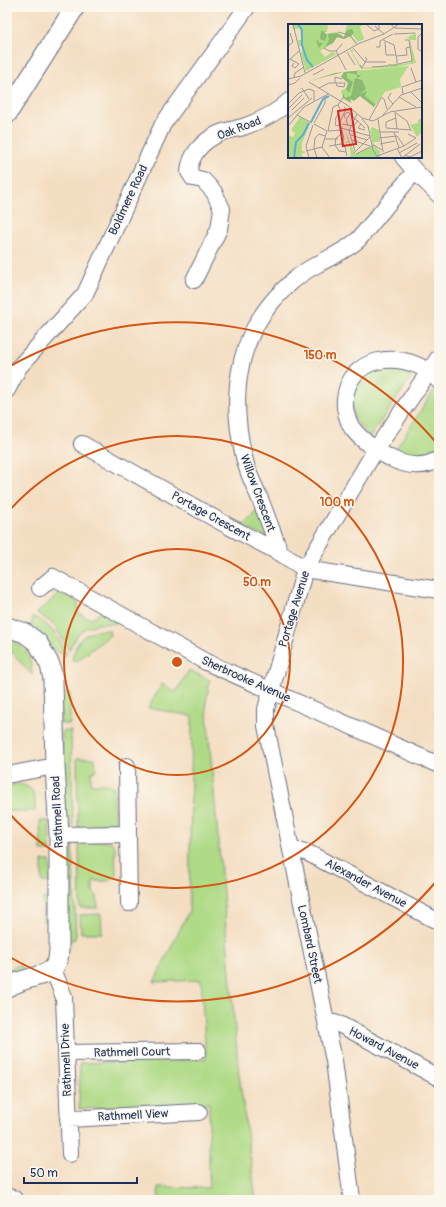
<svg xmlns="http://www.w3.org/2000/svg" width="446" height="1207" font-family="Pangolin,sans-serif">
	<rect width="100%" height="100%" fill="#fbf7ec"/>
	<filter id="ink" filterUnits="userSpaceOnUse"><feTurbulence type="fractalNoise" baseFrequency=".025" numOctaves="2"/><feDisplacementMap in="SourceGraphic" scale="8" xChannelSelector="R" yChannelSelector="G"/><feConvolveMatrix kernelMatrix="1 2 1 2 8 2 1 2 1" color-interpolation-filters="sRGB"/></filter>
	<filter id="wash" filterUnits="userSpaceOnUse"><feTurbulence type="fractalNoise" baseFrequency=".012" numOctaves="4" result="noise"/><feDisplacementMap in="SourceGraphic" scale="16" xChannelSelector="R" yChannelSelector="G"/><feGaussianBlur stdDeviation="0.9" result="paint"/><feColorMatrix in="noise" values="0 0 0 0 0 0 0 0 0 0 0 0 0 0 0 0 0 1.4 0 .05"/><feComposite in="paint" operator="in"/></filter>
	<g filter="url(#wash)">
		<rect width="100%" height="100%" fill="#f4dec2"/>
		<path fill="#afda86" stroke="#658472" d="M373 366 416 370 370 437 354 419 351 395 355 383Z
			M437 386 439 387V452L417 460 393 453Z
			M257 510 272 540 241 525C249 521 253 518 257 510Z
			M60 593 70 596 78 603V613L91 619 100 613 118 622C111 625 106 623 99 624 81 627 76 635 69 650L56 628 51 622 37 613Z
			M32 617C50 621 59 640 67 654L64 655 54 650 46 639 32 626Z
			M103 630H109L110 635 77 661 72 660C77 640 81 633 103 630Z
			M7 641C26 643 32 658 32 675L7 647Z
			M189 670 210 680 206 702 239 1074 256 1200H159L158 1187 209 1188V1103L79 1109 80 1063 206 1059 201 980 154 982 189 911 192 716 148 708 162 684 176 692Z
			M61 693H70V724H61Z
			M62 731H71L73 826H68L64 821Z
			M77 758H95L96 770 91 773V784H108L114 787 115 818 114 822 108 827 78 828Z
			M19 784C36 787 35 797 35 811H10L7 810V786Z
			M40 821H49L50 851H41Z
			M72 841 76 935 74 940H67L66 844Z
			M79 841H111L115 847 116 876C110 883 101 881 93 881V892L97 896 98 908H80Z
			M42 861H50L51 882H42Z
			M43 899H51L52 920 43 921Z
			M101 914 102 933H81L80 915Z
			M21 965 25 973 7 980V970Z"/>
	</g>
	<g filter="url(#ink)">
		<g fill="none" stroke-linecap="round" stroke-linejoin="round">
			<defs>
				<path id="minor" d="M403 157 415 171 439 195
					M194 280 219 229 222 209 214 192 203 180 193 178 189 172C190 154 203 141 220 133 227 130 236 129 243 127 260 121 277 113 289 101
					M439 381C436 378 432 374 428 371 398 351 349 356 345 399 344 409 347 419 352 428 361 440 377 451 390 458 406 466 423 469 439 459
					M7 390 19 367 85 294 163 124 247 7
					M82 444 230 527 280 553 305 569 439 590
					M280 553C274 535 267 517 260 499 254 485 247 472 244 457 229 395 237 334 284 289 294 279 306 270 318 264 333 256 347 250 359 239L415 171
					M40 588 53 577 206 662 439 765
					M127 766 129 903
					M7 775 55 766
					M59 835 128 834
					M291 851H302L308 853 439 922
					M53 969 64 997 70 1154
					M327 1023H334L341 1025 439 1078
					M66 1053 198 1051
					M68 1119 199 1112
					M352 1200 334 1061 266 726V709L305 569 376 449 439 357"/>
				<path id="tertiary" d="M7 114 75 7
					M7 627 25 633 38 643 50 665 53 679 55 766 59 835V950L58 960 53 969 44 974 21 981 7 987
					M7 1198 13 1200"/>
			</defs>
			<use href="#minor" stroke="#676c81" stroke-width="18"/>
			<use href="#tertiary" stroke="#676c81" stroke-width="21"/>
			<use href="#minor" stroke="#fff" stroke-width="16"/>
			<use href="#tertiary" stroke="#fff" stroke-width="19"/>
		</g>
	</g>
	<g fill="none" stroke="#d45514" stroke-width="2">
		<circle cx="177" cy="662" r="113"/>
		<path d="M8 512A226 226 0 1 1 8 812"/>
		<path d="M439 878A339 339 0 0 1 8 956M7 368A339 339 0 0 1 439 446"/>
	</g>
	<g text-anchor="middle" stroke-width="3" stroke-linejoin="round" paint-order="stroke">
		<g font-size="12" fill="#1b2f5e" stroke="#fbf7ec">
			<text transform="translate(239 128) rotate(-21)" y="4">Oak Road</text>
			<text transform="translate(128 200) rotate(-65)" y="4">Boldmere Road</text>
			<text transform="translate(258 493) rotate(70)" y="4">Willow Crescent</text>
			<text transform="translate(211 516) rotate(29)" y="4">Portage Crescent</text>
			<text transform="translate(294 609) rotate(-73)" y="4">Portage Avenue</text>
			<text transform="translate(246 679) rotate(24)" y="4">Sherbrooke Avenue</text>
			<text transform="translate(57 812) rotate(-93)" y="4">Rathmell Road</text>
			<text transform="translate(366 883) rotate(28)" y="4">Alexander Avenue</text>
			<text transform="translate(310 944) rotate(78)" y="4">Lombard Street</text>
			<text transform="translate(384 1048) rotate(28)" y="4">Howard Avenue</text>
			<text transform="translate(132 1052) rotate(-1)" y="4">Rathmell Court</text>
			<text transform="translate(66 1060) rotate(-92)" y="4">Rathmell Drive</text>
			<text transform="translate(133 1115) rotate(-3)" y="4">Rathmell View</text>
		</g>
	</g>
	<g transform="translate(288 24)">
		<rect width="134" height="134" fill="#f4dec2"/>
		<path d="M4 0H40L39 8H36V10L49 8 56 13 59 0H76L72 3 76 15 70 18 64 10 63 13 68 19 62 23 67 19 61 12 56 15 49 13 45 19 32 27 37 33 44 28 49 30 18 47 13 30 15 23 14 21 11 22 10 16H13L12 4 5 6ZM128 9V16H122L128 39 108 43 73 45 62 26H66L64 28 74 44 121 39 124 37 121 14H118ZM121 42 112 55 113 63 97 68 84 86 86 83 71 71 66 75 62 74 63 79 55 74 53 67 60 63V58L54 53 56 48ZM12 93 22 99 14 119V127L18 128 13 130 16 134H0V111L5 113 7 109 3 106ZM134 94V108L129 113 122 101 130 99V96ZM84 103 91 106 92 118H85L86 121 93 128 91 130 94 134H60L63 131 61 119H57L60 117 57 106 67 130 85 122 82 106Z" fill="#afda86"/>
		<path d="M64 5 66 9 63 12 56 15 49 13 45 19 37 23 41 16 40 10 49 9 56 13 59 6ZM33 7 39 8H36L39 11 37 17 32 15 29 18 35 19 31 24 28 17 32 15ZM76 46 69 47V51H73L70 54 68 50 59 49V54L65 58 61 69 58 65 60 59 53 53 56 48 21 57 47 49 56 48ZM67 54 74 56 78 65 72 70 79 67 77 72 87 80 86 83 72 72 66 77 62 75 63 79 55 74V69L57 74 63 72Z" fill="#8bba73"/>
		<path fill="none" stroke="#58b0d5" stroke-width="2" d="M10 0 14 6V21L19 36 25 43M23 98 35 75 41 72M6 134 8 118 15 111 21 99"/>
		<path fill="none" stroke="#9d989a" stroke-width="1" d="M5 0 17 49M78 0 86 7 91 5V0M103 0 106 4 134 5M87 2 96 10M50 8 62 11 69 20M134 9 130 13V25L134 28M106 10 127 9M95 16 106 21 109 36M97 18 98 31H108M0 22 5 18 2 9M88 23H92V17L105 10M36 24 41 27H48L54 20M65 24 77 38H98M48 27 58 46M59 28 67 41M109 32 119 31 118 24 122 23M2 35 11 40 7 44 4 42 6 39M0 37 11 27M110 40 124 37 121 16H117M72 41 74 44 79 35 77 33M100 41H109V36M84 43 100 42M123 44 128 58M25 51 36 45M6 53 7 49 16 43M0 55 13 52 72 19 96 10 111 0M21 58 59 81 74 94 85 97 102 88 134 83M47 59V53L54 55M48 59 49 62 56 63 57 59M0 61 7 59 12 54M14 64 21 75M31 64 41 59H57M123 68 134 79M103 69 100 74 105 80M115 70 114 63 134 56M93 73 96 75 99 85M111 73 128 83M0 80 11 69 21 65 26 67V77M1 84 14 71M4 86 16 74M107 88 109 105M108 89 119 97 123 107M9 91 24 99M95 91 113 71 134 64M0 94 24 74M57 94 56 91 60 88 77 104M108 94 98 98V104L123 106M74 95 80 102 85 126 90 134M90 95 95 128M47 96 52 85 50 81M48 96 47 101 50 102 58 85 56 83M81 96 93 74M26 99 37 79V72M26 100 39 107 34 123M54 100 66 102 70 96M73 100 70 104 77 106M0 102 16 83 40 70M60 102 58 96 62 90M53 104 82 112M40 107 54 106 56 115 53 120 57 123 59 132M40 107 45 83 50 81 56 72M91 108H111M106 108 111 124M55 109 48 114 47 121 51 127 58 128M63 111 79 116M91 114 109 112 116 122M36 115H50M64 116 82 122M92 120 107 117M41 122 53 120M34 123 42 134M109 124 114 134 132 120M18 127 34 123M67 127 61 107 69 90M66 129 82 113M111 129 129 119M68 130 86 121 94 126M117 131 122 133 134 127M89 132 116 122 128 114 120 110M21 134 18 122 25 101M29 134 26 124 27 114 31 110 37 112"/>
		<path fill="#d62828" fill-opacity="0.15" stroke="#d62828" stroke-width="2" d="M63 85 68 120 55 122 50 87Z"/>
		<rect width="134" height="134" fill="none" stroke="#1b2f5e" stroke-width="2"/>
	</g>
	<circle cx="177" cy="662" r="6" fill="#d45514" stroke="#fbf7ec" stroke-width="2"/>
	<g font-size="12" text-anchor="middle" font-weight="bold" fill="#d45514" stroke="#fbf7ec" stroke-width="3" stroke-linejoin="round" paint-order="stroke">
		<text x="320" y="359">150 m</text>
		<text x="337" y="506">100 m</text>
		<text x="257" y="586">50 m</text>
	</g>
	<rect width="446" height="1207" fill="none" stroke="#fbf7ec" stroke-width="24"/>
	<path d="M24 1177v6h113v-6" fill="none" stroke="#1b2f5e" stroke-width="2"/>
	<text x="30" y="1177" font-size="12" fill="#1b2f5e" stroke="#fbf7ec" stroke-width="3" paint-order="stroke">50 m</text>
</svg>
